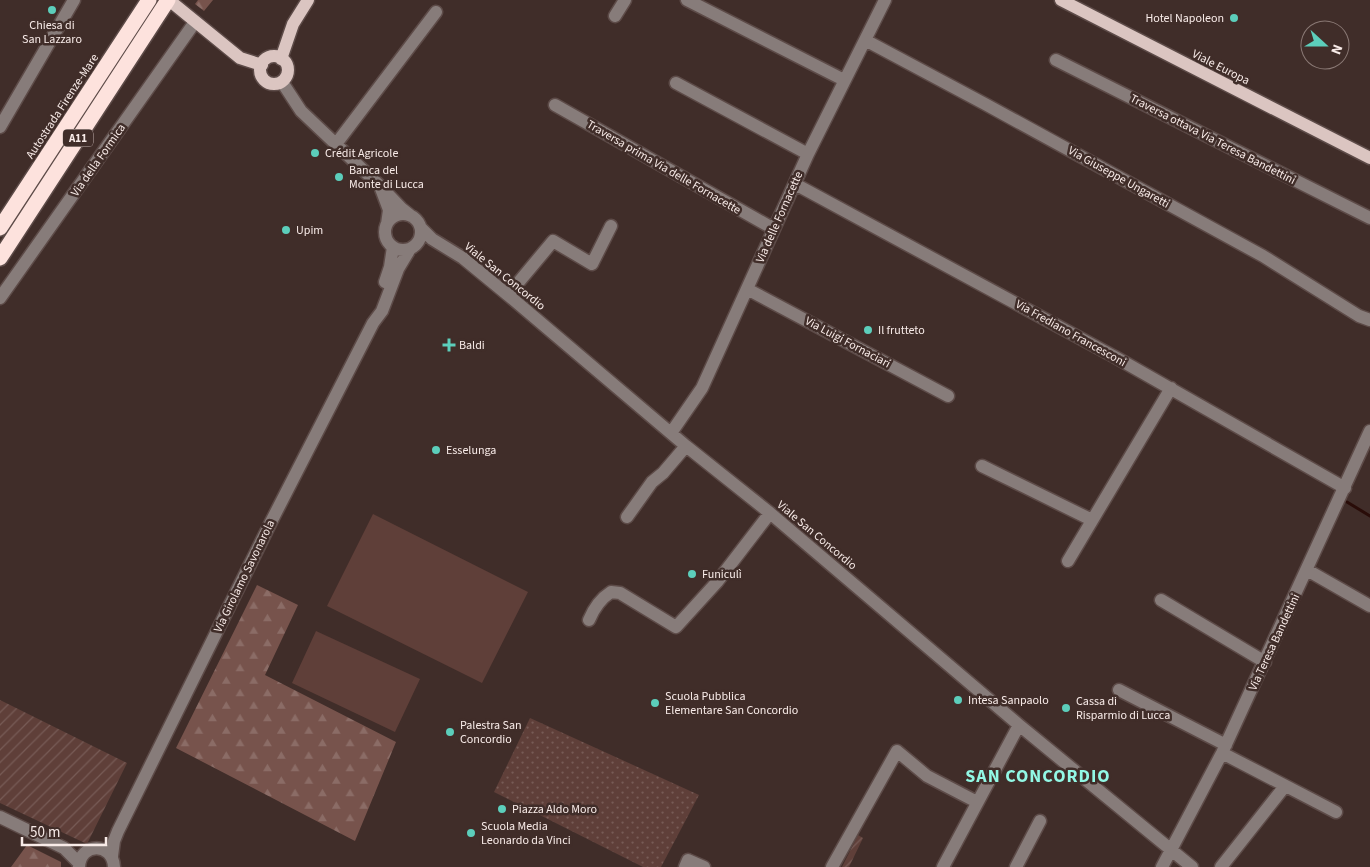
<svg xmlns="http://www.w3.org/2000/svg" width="1370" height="867" font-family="'Source Sans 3',sans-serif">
	<defs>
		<pattern id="forest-firs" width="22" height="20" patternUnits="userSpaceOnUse" patternTransform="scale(1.25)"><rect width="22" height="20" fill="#77534c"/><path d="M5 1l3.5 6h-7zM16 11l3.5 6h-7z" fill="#8b6c66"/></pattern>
		<pattern id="park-dots" width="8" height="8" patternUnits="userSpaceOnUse" patternTransform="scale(1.25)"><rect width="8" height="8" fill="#5f3f39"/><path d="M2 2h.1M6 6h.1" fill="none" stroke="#775b56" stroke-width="1.8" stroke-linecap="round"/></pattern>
		<pattern id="garden-furrows" width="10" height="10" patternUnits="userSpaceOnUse" patternTransform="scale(1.25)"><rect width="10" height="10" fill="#5f3f39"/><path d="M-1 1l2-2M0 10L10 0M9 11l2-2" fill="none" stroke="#775b56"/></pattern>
	</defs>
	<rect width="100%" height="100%" fill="#402d29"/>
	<path fill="#5f3f39" d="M373 514 528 592 482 683 327 606Z
		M316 631 420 679 395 732 292 683Z"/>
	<path fill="url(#forest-firs)" d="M198 0H213L204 11 195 4Z
		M257 585 298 605 265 675 396 742 355 841 176 748Z
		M27 845 61 862V867H11Z"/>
	<path fill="url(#park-dots)" d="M530 718 699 795 661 867H643L494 792Z"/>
	<path fill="url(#garden-furrows)" d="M0 700 127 763 87 844 0 803Z
		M858 835 863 838 849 867H842Z"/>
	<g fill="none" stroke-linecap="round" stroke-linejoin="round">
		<path stroke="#290c08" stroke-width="3" d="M1347 502 1370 516"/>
		<defs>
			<path id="minor" d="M687 0 844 80
				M615 16 625 0
				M865 40 985 104 1263 256 1359 316 1370 320
				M1056 60 1370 218
				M282 82 301 111 380 186
				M676 83 808 154
				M555 105 774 229
				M0 127 74 0
				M336 144 436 12
				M795 184 1115 357 1345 488
				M385 232a18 18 0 1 1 36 0a18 18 0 1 1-36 0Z
				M387 224 389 210 380 186 401 208 411 216
				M421 228 432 239 463 258 508 295 686 446 770 513 1019 725 1192 867
				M385 282 390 267 393 247
				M747 289 948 396
				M508 295 553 241 592 264 611 226
				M0 298 195 22
				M671 433 702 388 808 154 885 0
				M982 466 1092 520
				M627 517 652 482 663 473 686 446
				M1068 561 1171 388
				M1307 570 1370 606
				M1161 600 1265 662
				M589 620C594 608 600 599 611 592L620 593 676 627 717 582 770 513
				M1119 690 1226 745
				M1222 753 1336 812
				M0 817 64 848 79 863
				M112 856 114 841 118 831 271 522 373 323 382 311 398 269 410 249
				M79 867C80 842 113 842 114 867
				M685 867 688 860 704 867
				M832 867 897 751 927 776 977 802
				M943 867 1019 725
				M1016 867 1040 821
				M1162 867 1222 753 1370 431
				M1221 867 1285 786"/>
			<path id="major" d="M169 0 240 58 262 65
				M1061 0 1370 158
				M260 70a14 14 0 1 1 28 0a14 14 0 1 1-28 0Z
				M281 59 293 24 308 0"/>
			<path id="highway" d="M0 228 149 0
				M0 258 168 0"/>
		</defs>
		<use href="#minor" stroke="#5d4b48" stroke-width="15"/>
		<use href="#major" stroke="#5d4b48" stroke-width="15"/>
		<use href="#highway" stroke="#5d4b48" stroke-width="18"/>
		<use href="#minor" stroke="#877c7a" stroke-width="12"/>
		<use href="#major" stroke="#dbc5c1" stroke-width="12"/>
		<use href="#highway" stroke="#fde2dd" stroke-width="15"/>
	</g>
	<g fill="#5ccebb" stroke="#402d29" stroke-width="2">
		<circle cx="52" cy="10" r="5"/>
		<circle cx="1234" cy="18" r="5"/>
		<circle cx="315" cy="153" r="5"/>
		<circle cx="339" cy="177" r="5"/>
		<circle cx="286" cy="230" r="5"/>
		<circle cx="868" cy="330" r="5"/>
		<path d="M446.5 337.5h5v5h5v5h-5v5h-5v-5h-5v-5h5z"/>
		<circle cx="436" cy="450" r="5"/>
		<circle cx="692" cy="574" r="5"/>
		<circle cx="958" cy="700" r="5"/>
		<circle cx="655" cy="703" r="5"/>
		<circle cx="1066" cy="708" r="5"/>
		<circle cx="450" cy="732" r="5"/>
		<circle cx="502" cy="809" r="5"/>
		<circle cx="471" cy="833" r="5"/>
	</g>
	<g text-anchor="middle" stroke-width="5" stroke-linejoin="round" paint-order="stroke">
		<rect fill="#402d29" stroke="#c1b2af" stroke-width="1" x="63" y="129.5" width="30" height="17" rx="4"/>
		<g font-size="11" font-weight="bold" fill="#f8ebe8">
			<text x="78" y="142">A11</text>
		</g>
		<g font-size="12" fill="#f8ebe8" stroke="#402d29" text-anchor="start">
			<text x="1224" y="22" text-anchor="end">Hotel Napoleon</text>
			<text x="52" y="29" text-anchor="middle">Chiesa di<tspan x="52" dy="14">San Lazzaro</tspan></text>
			<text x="325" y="157">Crédit Agricole</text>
			<text x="349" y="174">Banca del<tspan x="349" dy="14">Monte di Lucca</tspan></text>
			<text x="296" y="234">Upim</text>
			<text x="878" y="334">Il frutteto</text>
			<text x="459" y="349">Baldi</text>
			<text x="446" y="454">Esselunga</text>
			<text x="702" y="578">Funiculì</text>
			<text x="665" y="700">Scuola Pubblica<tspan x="665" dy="14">Elementare San Concordio</tspan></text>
			<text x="968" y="704">Intesa Sanpaolo</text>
			<text x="1076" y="705">Cassa di<tspan x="1076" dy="14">Risparmio di Lucca</tspan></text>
			<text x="460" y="729">Palestra San<tspan x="460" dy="14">Concordio</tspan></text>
			<text x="512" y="813">Piazza Aldo Moro</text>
			<text x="481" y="830">Scuola Media<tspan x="481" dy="14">Leonardo da Vinci</tspan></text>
		</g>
		<g font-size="12" fill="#f8ebe8" stroke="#402d29">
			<text transform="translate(1221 67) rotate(27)" y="4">Viale Europa</text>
			<text transform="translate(62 106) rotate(-57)" y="4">Autostrada Firenze-Mare</text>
			<text transform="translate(1213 139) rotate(27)" y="4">Traversa ottava Via Teresa Bandettini</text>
			<text transform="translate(98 160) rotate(-55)" y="4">Via della Formica</text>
			<text transform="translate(664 167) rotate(30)" y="4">Traversa prima Via delle Fornacette</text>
			<text transform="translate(1119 177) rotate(29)" y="4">Via Giuseppe Ungaretti</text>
			<text transform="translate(779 217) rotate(-66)" y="4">Via delle Fornacette</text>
			<text transform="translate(505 276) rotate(39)" y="4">Viale San Concordio</text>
			<text transform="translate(1071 333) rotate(29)" y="4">Via Frediano Francesconi</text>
			<text transform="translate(848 342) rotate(28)" y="4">Via Luigi Fornaciari</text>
			<text transform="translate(817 535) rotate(40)" y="4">Viale San Concordio</text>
			<text transform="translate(244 576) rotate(-64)" y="4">Via Girolamo Savonarola</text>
			<text transform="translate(1274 642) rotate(-65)" y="4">Via Teresa Bandettini</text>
		</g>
		<g font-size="18" font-weight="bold" letter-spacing="1" fill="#92f8e5" stroke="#402d29">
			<text x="1038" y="782">SAN CONCORDIO</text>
		</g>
	</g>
	<g transform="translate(1325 45) rotate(111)"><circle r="24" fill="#402d29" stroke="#8a7975"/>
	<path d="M0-4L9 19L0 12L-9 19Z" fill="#5ccebb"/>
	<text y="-8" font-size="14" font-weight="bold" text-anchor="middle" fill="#f8ebe8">N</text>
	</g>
	<path d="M22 837v8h84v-8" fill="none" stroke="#f8ebe8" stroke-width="2.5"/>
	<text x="30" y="837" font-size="15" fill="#f8ebe8" stroke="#402d29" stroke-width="4" paint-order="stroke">50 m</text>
</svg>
